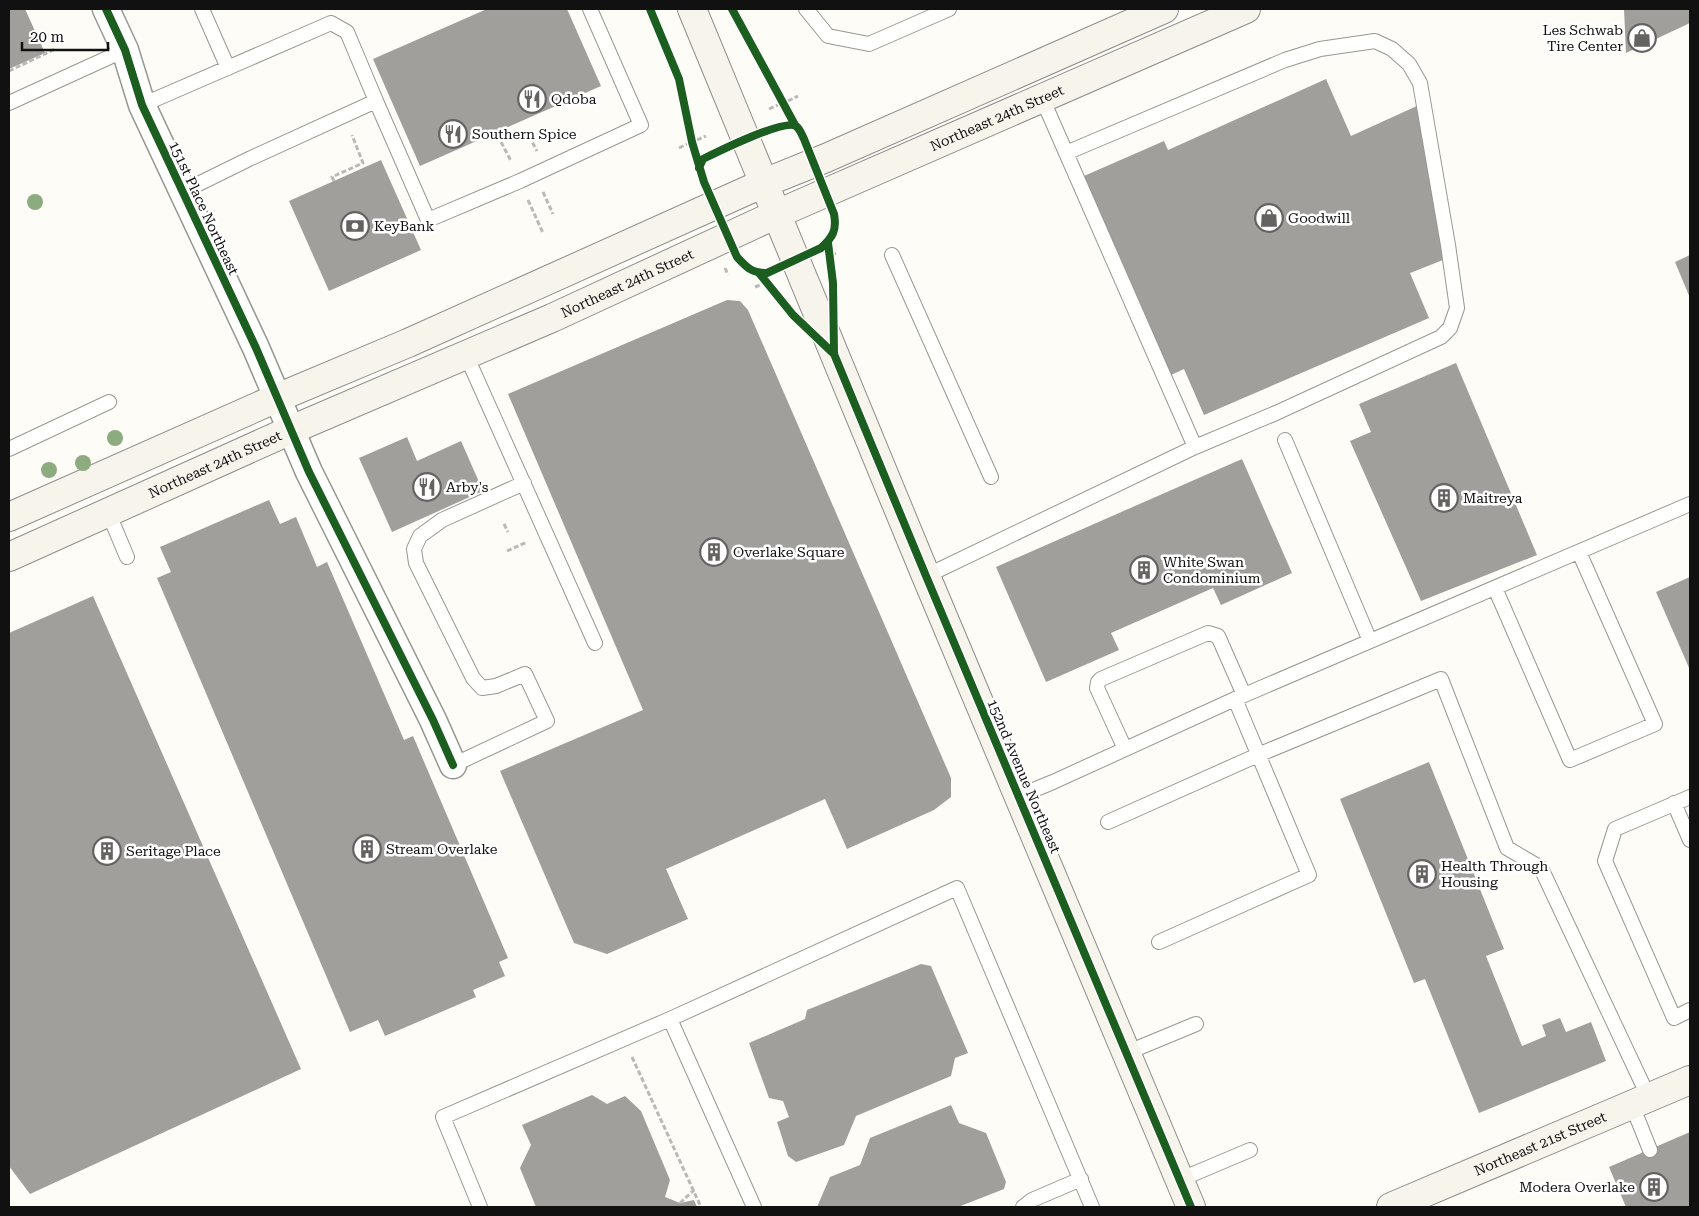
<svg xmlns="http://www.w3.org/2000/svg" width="1699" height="1216" font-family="'Roboto Serif',serif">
	<rect width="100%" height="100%" fill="#fdfcf7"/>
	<path fill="#a19f9c" d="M9 9H25L45 53 9 69Z
		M487 9H567L601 86 420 166 373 59Z
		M1624 9H1690V23L1626 53Z
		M1326 79 1351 136 1419 105 1443 260 1410 273 1429 318 1204 415 1184 369 1171 375 1084 176 1164 141 1168 150Z
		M381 160 421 250 329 291 289 201Z
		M1690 255V298L1675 262Z
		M727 300 740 301 748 310 951 778V797L934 810 847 849 825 799 666 869 688 919 607 954 574 943 500 771 643 710 508 394Z
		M1456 363 1537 555 1421 601 1350 441 1371 432 1359 404Z
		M407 437 417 461 461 441 483 491 392 532 359 458Z
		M1242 459 1292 573 1221 605 1213 588 1111 633 1119 650 1046 682 996 567Z
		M269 500 280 524 296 517 317 567 327 562 404 740 413 736 508 958 499 962 505 976 473 990 476 997 385 1036 378 1020 350 1032 157 578 171 572 160 547Z
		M1690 577V670L1656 592Z
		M93 596 301 1069 30 1194 9 1166V633Z
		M1429 762 1504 949 1486 956 1522 1046 1546 1036 1542 1025 1560 1018 1566 1032 1591 1022 1606 1061 1479 1113 1425 979 1414 983 1340 799Z
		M921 964 931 966 968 1053 955 1058 951 1076 856 1116 844 1145 796 1162 788 1156 777 1122 789 1117 783 1101 769 1098 749 1043 805 1019 807 1010Z
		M592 1095 607 1104 625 1096 641 1111 670 1180 665 1197 680 1203 694 1200 697 1207H536L520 1168 531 1145 522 1125Z
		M951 1105 959 1123 986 1133 1006 1182 1004 1189 958 1207H817L830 1177 860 1165 870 1138Z
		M1690 1132V1207H1626L1609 1167Z"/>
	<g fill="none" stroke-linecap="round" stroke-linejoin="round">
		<defs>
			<path id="lane" d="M202 9 228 68
				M806 9 828 36 869 44 949 9
				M1042 98 1195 447
				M9 103 125 50
				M142 105 331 23 347 32 376 101
				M182 192 249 159 376 101 428 220 520 181 641 125 590 9
				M892 255 991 477
				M466 355 595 643
				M1285 440 1370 641
				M9 449 109 402
				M108 512 127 557
				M926 576 1195 447 1276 413 1441 337 1450 328 1457 308 1448 245 1420 83 1409 64 1392 49 1375 41 1320 49 1285 60 1066 153
				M1495 588 1570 760 1655 724 1579 552
				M1125 749 1097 688 1098 682 1101 679 1208 633 1218 636 1244 695
				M453 765 547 721 525 674 496 686 482 688 473 678 416 563 414 549 420 536 442 520 524 483
				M1019 796 1053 782 1235 699 1690 504
				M1690 797 1615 829 1605 861 1674 1018 1690 1010
				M1674 803 1690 840
				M1108 822 1258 755 1441 679 1507 848 1541 868 1649 1098
				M1159 942 1309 875 1235 699
				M670 1019 754 1207
				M1126 1053 1196 1024
				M1632 1105 1650 1150
				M1179 1180 1250 1150
				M480 1207 443 1117 670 1019 957 888 1092 1207
				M1023 1207 1032 1200 1081 1179"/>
			<path id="street" d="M106 9 125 50 142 105 256 348 309 472 433 720 453 765"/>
			<g id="secondary">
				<path d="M692 9 926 576 1191 1207"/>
				<path d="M9 517 277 398 408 343 764 183 826 158 1164 9"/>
				<path id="s1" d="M9 557 291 430 552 318 777 214 1246 9"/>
				<path id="s2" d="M1391 1207 1690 1080"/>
			</g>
		</defs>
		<use href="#lane" stroke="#979795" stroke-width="16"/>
		<use href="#street" stroke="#979795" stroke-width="29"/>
		<use href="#secondary" stroke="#8e8d8b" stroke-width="30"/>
		<path stroke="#b9b9b8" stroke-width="3" stroke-dasharray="5 2.5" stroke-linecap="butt" d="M9 71 55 49
			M788 101 798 96
			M769 109 778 105
			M529 136 537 151
			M697 140 706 136
			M501 142 511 161
			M679 148 687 144
			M334 181 332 177 363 163 352 135
			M543 192 553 214
			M528 200 543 233
			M833 254 836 253
			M725 268 728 275
			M755 287 762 284
			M504 524 508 532
			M507 551 527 542
			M632 1057 701 1207
			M680 1203 694 1190"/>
		<use href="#lane" stroke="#fffffe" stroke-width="14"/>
		<use href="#street" stroke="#fffffe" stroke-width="26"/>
		<use href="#secondary" stroke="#f6f4eb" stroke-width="28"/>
		<defs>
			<path id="cycleway" d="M106 9 125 50 142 105 256 348 309 472 433 720 453 765
				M650 9 679 79 692 142 704 182 737 257C747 268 752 273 767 273L821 248C833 237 837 230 834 214L804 139C802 135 800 129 796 126 784 119 717 152 703 159L699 168
				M732 9 795 125
				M828 243 833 283 834 354 926 576 1191 1207
				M759 273 793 315 834 354"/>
		</defs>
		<use href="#cycleway" stroke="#fff" stroke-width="11"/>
		<use href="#cycleway" stroke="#1b5e20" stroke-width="8"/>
	</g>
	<g fill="#8cac80">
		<circle cx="35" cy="202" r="8"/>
		<circle cx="115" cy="438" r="8"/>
		<circle cx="83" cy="463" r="8"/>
		<circle cx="49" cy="470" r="8"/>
	</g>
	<defs>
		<symbol id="shop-ring" viewBox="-11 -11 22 22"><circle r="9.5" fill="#fff" stroke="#646362" stroke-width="1.5"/><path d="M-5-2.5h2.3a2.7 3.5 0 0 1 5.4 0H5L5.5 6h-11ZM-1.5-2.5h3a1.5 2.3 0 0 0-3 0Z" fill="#646362"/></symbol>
		<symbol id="restaurant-ring" viewBox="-11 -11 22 22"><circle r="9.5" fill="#fff" stroke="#646362" stroke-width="1.5"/><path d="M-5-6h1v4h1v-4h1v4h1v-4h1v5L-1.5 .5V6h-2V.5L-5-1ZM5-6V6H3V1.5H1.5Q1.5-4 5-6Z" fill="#646362"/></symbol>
		<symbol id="bank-ring" viewBox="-11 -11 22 22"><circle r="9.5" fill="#fff" stroke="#646362" stroke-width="1.5"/><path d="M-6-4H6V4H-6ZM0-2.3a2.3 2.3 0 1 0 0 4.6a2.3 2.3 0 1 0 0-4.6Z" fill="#646362"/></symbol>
		<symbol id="building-ring" viewBox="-11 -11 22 22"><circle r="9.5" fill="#fff" stroke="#646362" stroke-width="1.5"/><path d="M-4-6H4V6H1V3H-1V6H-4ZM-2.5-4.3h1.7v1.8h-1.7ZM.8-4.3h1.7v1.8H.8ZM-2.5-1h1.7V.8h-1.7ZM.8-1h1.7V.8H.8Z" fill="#646362"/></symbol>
	</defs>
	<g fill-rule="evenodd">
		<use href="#shop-ring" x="1626" y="22" width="32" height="32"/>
		<use href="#restaurant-ring" x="516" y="83" width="32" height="32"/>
		<use href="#restaurant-ring" x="437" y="118" width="32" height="32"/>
		<use href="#shop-ring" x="1253" y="202" width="32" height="32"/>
		<use href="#bank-ring" x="339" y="210" width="32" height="32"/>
		<use href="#restaurant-ring" x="411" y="471" width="32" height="32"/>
		<use href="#building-ring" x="1428" y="482" width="32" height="32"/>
		<use href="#building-ring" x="698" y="536" width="32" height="32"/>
		<use href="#building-ring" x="1128" y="554" width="32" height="32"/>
		<use href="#building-ring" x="351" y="833" width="32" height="32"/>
		<use href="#building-ring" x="91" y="835" width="32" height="32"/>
		<use href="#building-ring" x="1406" y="858" width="32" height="32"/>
		<use href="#building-ring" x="1638" y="1171" width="32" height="32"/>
	</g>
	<g text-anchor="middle" stroke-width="5" stroke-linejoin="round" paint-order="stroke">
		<g font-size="14" fill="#111" stroke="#fff" text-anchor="start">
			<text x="1623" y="35" text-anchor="end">Les Schwab<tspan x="1623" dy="16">Tire Center</tspan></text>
			<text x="551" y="104">Qdoba</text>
			<text x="472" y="139">Southern Spice</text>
			<text x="1288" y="223">Goodwill</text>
			<text x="374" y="231">KeyBank</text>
			<text x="446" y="492">Arby's</text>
			<text x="1463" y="503">Maitreya</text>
			<text x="733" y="557">Overlake Square</text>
			<text x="1163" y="567">White Swan<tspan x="1163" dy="16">Condominium</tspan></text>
			<text x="386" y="854">Stream Overlake</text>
			<text x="126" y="856">Seritage Place</text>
			<text x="1441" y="871">Health Through<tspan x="1441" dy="16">Housing</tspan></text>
			<text x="1635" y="1192" text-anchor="end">Modera Overlake</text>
		</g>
		<g font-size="14" fill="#111" stroke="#fff">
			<text dy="5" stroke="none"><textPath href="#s1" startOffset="1081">Northeast 24th Street</textPath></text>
			<text transform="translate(204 208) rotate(65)" y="5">151st Place Northeast</text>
			<text dy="5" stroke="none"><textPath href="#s1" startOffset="676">Northeast 24th Street</textPath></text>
			<text dy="5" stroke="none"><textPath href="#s1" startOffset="226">Northeast 24th Street</textPath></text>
			<text transform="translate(1024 776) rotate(67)" y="5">152nd Avenue Northeast</text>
			<text dy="5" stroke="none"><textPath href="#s2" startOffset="162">Northeast 21st Street</textPath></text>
		</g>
	</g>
	<rect width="1699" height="1216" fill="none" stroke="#111111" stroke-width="20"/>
	<path d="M22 42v8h86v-8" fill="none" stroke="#111111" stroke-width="2.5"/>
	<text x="30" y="42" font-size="15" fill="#111111" stroke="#ffffff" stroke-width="4" paint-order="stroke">20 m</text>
</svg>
